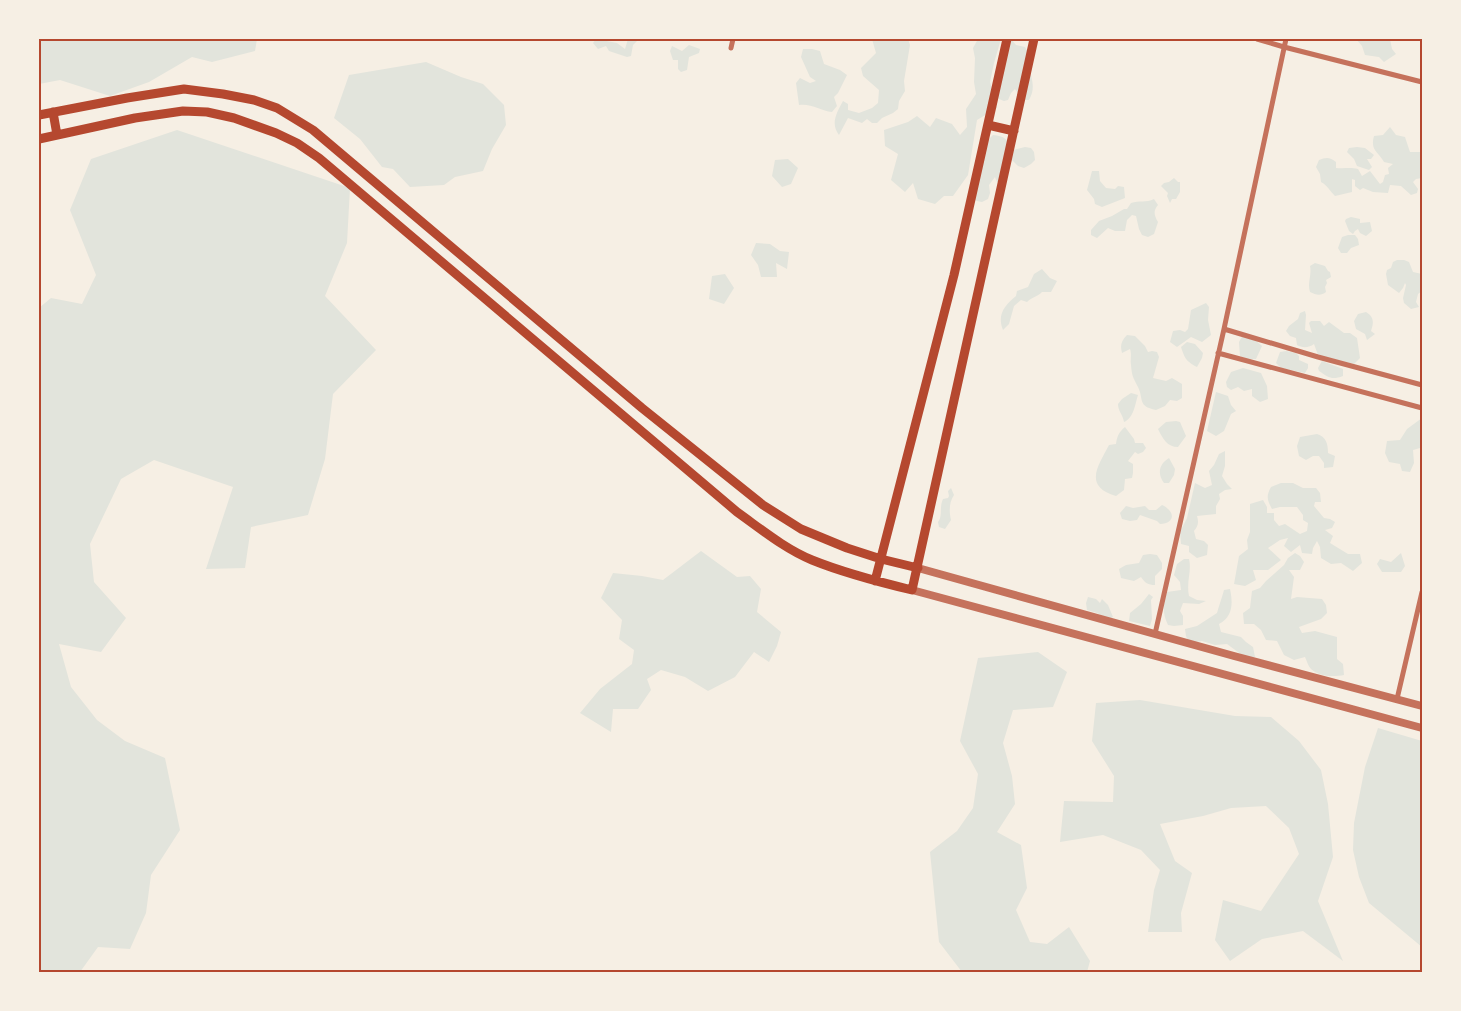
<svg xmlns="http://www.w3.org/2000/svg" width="1461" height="1011" font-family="Rubik,sans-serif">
	<rect width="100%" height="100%" fill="#f6efe4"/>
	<path fill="#e2e4dc" d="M39 39H257L255 51 212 62 192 57 149 82 110 96 60 80 39 84Z
		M596 39 617 43 625 49 628 39H639L633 45 631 56 627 57 609 51 606 46 598 49 593 43Z
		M872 39H908L910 45 904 81 905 91 899 101 898 109 893 113 882 118 877 123H872L867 119 862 123 848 118 839 135C830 124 837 112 843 101L848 104V110L859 113 872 108 878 103 879 90 863 76 861 68 876 53Z
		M978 39H1001L994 63 990 82 997 108 977 120 968 175 953 196H944L935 204 918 199 913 183 905 192 891 180 898 154 885 146 884 130 908 122 917 116 930 127 936 118 952 124 960 135 967 127 966 109 976 94 974 82 975 58 973 48Z
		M1011 39 1016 45 1025 47C1030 55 1029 55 1029 63 1030 77 1037 86 1029 100H1023L1015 89 1011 93 1008 100 1004 101 999 99 997 96Z
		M1356 39H1390L1392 49 1396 54 1384 62 1379 57 1365 55 1362 46Z
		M689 45 700 49 699 53 689 57 687 70 681 72 678 69V60H673L670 51 672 46 682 51Z
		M803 49H812L820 51 824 64 840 70 847 75 838 93 834 97 837 106 832 112C821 111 811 103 799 105L796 83 800 78 810 83 816 81 810 77 801 57Z
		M426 62 461 77 483 84 504 105 506 125 492 149 483 171 455 177 444 185 410 187 393 169 382 167 360 139 334 118 349 75Z
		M1390 127 1396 135 1405 137 1410 152H1422V178L1416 179 1413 182 1418 189 1417 193 1411 195 1401 186 1390 185 1388 193 1373 192 1363 188 1360 190 1355 186V180L1352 179V192L1335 196C1330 191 1327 185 1321 182L1320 174 1316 167 1319 160C1326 157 1330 157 1336 162V168C1344 169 1350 167 1358 169L1362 176 1370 171 1380 184 1383 182 1385 175 1389 174 1388 168 1393 164 1384 162C1378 151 1370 151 1374 136L1383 135Z
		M177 130 350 188 347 243 325 296 376 350 333 394 325 459 308 515 251 527 245 568 206 569 233 487 154 460 121 479 90 544 94 582 126 618 101 652 59 644 71 687 97 720 125 741 165 758 180 830 151 875 146 913 130 949 98 947 80 972H39V308L51 298 82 304 96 275 70 210 91 159Z
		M993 135C1004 136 1008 139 1013 150L1025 147 1031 148 1034 152 1035 160 1031 164 1024 168 1018 166 1012 160 1003 182H997L995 177 989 185 990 193 988 199 982 202 977 201 973 199 988 140Z
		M1357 147 1365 148 1374 155 1371 159H1367L1372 167 1369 170 1357 166 1354 159 1347 152 1349 148Z
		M788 159 798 168 791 184 782 187 772 176 775 160Z
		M1092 171H1099L1100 181 1106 188 1115 189 1118 186 1124 187 1125 198 1102 207 1095 204 1094 199 1087 190Z
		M1174 178 1178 182H1180V192L1176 199H1172L1170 203 1167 196 1168 193 1161 186 1164 183 1169 182Z
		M1154 199 1158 205C1153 211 1154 215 1158 222L1154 234 1148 237 1142 235 1139 229 1136 216 1132 215 1127 220 1125 231H1115L1108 228 1097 238 1091 235V230L1099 221 1112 216 1124 209H1127L1131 203C1139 200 1146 203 1154 199Z
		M1351 217 1360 219V223L1370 222 1372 231 1366 236 1360 233 1358 229 1355 231 1353 234 1349 231 1345 221 1346 219Z
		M1348 235H1355L1358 239 1359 245 1351 248 1347 253H1341L1338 248 1342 237Z
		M756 243 770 244 780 251 789 252 787 269 776 263 777 277H761L758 265 751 255Z
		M1397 260H1404L1409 262 1413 272 1422 274V291L1418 294 1416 302 1419 307 1411 309 1404 303 1403 298 1406 285 1405 283 1403 288 1399 293 1388 285 1386 274 1387 270 1391 268 1393 262Z
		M1315 263 1325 266 1328 271 1330 272 1331 277 1326 280 1327 283 1325 287 1326 292C1321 296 1316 295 1310 292 1307 283 1312 275 1310 266Z
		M1042 269 1050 278 1057 281 1051 292H1042C1037 297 1032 297 1027 302L1021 300 1014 306 1009 324 1003 330C997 315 1004 306 1016 296L1017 291 1028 287 1034 274Z
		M725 274 734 288 724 304 709 299 712 276Z
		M1206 303 1209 307 1208 320 1211 335 1202 342 1191 337 1177 347 1170 342 1173 331 1180 330 1185 332 1188 329 1191 310Z
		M1305 311 1306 315 1305 330 1312 333 1309 323 1311 321H1320L1324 326 1329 322 1344 333H1350L1357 338 1360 358 1354 364 1318 355 1314 344C1309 348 1302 348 1297 345L1296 338 1290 336 1286 331 1289 326 1298 319 1300 313Z
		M1366 312C1374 317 1374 322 1371 331L1375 334 1367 340 1365 334 1356 329 1354 321 1358 314Z
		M1127 335 1135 336 1145 346 1148 352 1152 351 1157 352 1159 357 1153 378 1166 381 1172 378 1182 384V398L1177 401 1170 400 1165 406 1156 410C1137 406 1144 399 1138 387 1133 377 1132 377 1131 365 1130 359 1132 355 1130 349L1122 353C1120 346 1121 341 1127 335Z
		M1243 335 1253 338 1262 346 1256 359H1247L1240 356 1239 342Z
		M1187 342 1195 344 1203 353 1202 358 1197 367C1186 361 1185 359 1181 347Z
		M1286 351 1296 353 1299 356V360L1308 364V368L1305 373 1281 368 1276 363 1280 352Z
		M1322 361 1343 369V376C1332 380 1329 378 1319 371L1318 368Z
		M1243 368 1261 373 1267 386 1268 399 1260 402 1252 396V389L1244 391 1238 387 1231 390 1227 387 1226 382 1231 372Z
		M1216 392 1228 396 1231 405 1236 411 1231 414 1224 431 1216 436 1207 431Z
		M1131 393 1138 395C1135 404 1134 418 1124 422 1123 415 1118 411 1118 404L1122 399Z
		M1422 418V449L1420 448 1413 450 1414 463 1410 472 1402 471 1400 464 1389 462 1385 453 1387 441 1400 440 1407 429Z
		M1176 421 1180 422 1186 436 1178 447C1167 447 1163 439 1158 429L1166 422Z
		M1125 427 1134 439 1135 443H1143L1146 448 1143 452 1138 454 1135 452 1128 461 1133 464V473L1132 478 1125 479 1124 490 1116 496C1083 486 1098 466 1109 445L1116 444C1117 436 1119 432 1125 427Z
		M1317 434C1326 437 1328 443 1328 453L1335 456 1333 467 1324 468V463L1319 456H1313L1306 460 1299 456 1297 446 1300 437Z
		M1225 451V466L1222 476 1227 484 1232 489 1225 490 1219 494 1220 499 1216 506V514L1197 516C1199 523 1198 526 1194 531L1196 539 1204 541 1208 545 1207 555 1197 558 1189 552V546L1181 544 1180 532 1187 518 1195 483 1205 488 1212 485 1209 471 1214 465 1219 454Z
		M1169 458 1175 469 1174 475 1169 483H1164C1157 474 1159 464 1169 458Z
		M1281 483H1293L1303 488H1316L1320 493 1321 502H1315L1314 506 1324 518 1330 519 1335 522 1332 528 1325 530 1333 536 1330 543 1348 554H1360L1362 563 1353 571 1341 563 1331 564 1321 558 1320 547 1317 541 1313 548 1312 554 1302 553 1300 545 1291 552 1284 546 1288 538 1280 540 1268 548 1281 560 1268 570H1253L1256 580 1245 586 1234 584 1239 556 1248 549 1247 540 1250 532V504L1263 500 1267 507V513H1274V520L1279 526 1285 524 1300 534 1307 531 1308 523 1303 520V515L1297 507H1280L1272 509C1267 500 1266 496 1271 487Z
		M951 488 954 495C949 502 949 512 951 520L945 529 939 527 938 522C943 516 939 507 943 499L948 498 949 496 948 491Z
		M1162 505C1175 511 1176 523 1160 524L1157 521 1140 515 1137 520 1130 521 1122 519 1120 513 1126 506 1133 508 1145 506 1149 510H1156Z
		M701 551 737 577 750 576 761 589 757 612 781 632 777 646 769 662 754 652 735 677 708 691 685 677 661 670 647 679 651 690 638 709H613L611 732 580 713 600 689 632 664 634 650 619 639 622 620 601 598 613 573 642 576 663 580Z
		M1295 553 1300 556 1304 562 1300 570H1289L1294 577 1291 599 1297 597 1322 599 1326 605 1327 613 1321 619 1299 627 1302 633 1315 631 1337 637V659L1343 664 1344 675C1334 677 1319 677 1311 669 1308 666 1307 661 1305 657L1294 660 1284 655 1277 641 1266 640 1261 630 1254 624H1244L1243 613 1250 608 1252 591 1260 588 1266 581 1284 565 1288 558Z
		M1401 553 1405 566 1401 572H1382L1377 564 1380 559 1391 562Z
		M1150 554 1157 555 1162 563V569L1155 576V585C1148 585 1145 583 1141 577L1134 581 1121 578 1119 569 1126 565 1139 563 1143 555Z
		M1184 559H1189C1192 571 1186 582 1189 596L1197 600 1206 601 1199 604 1183 603 1180 611 1183 616V625L1174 626 1168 625C1162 612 1163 605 1167 592L1181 590 1180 582 1174 575 1177 564Z
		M1230 589C1233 603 1233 617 1219 624L1221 632 1241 637 1246 642 1253 647 1255 657 1246 658 1227 644 1215 645 1202 641 1189 643 1186 636 1185 629 1197 626 1217 613C1219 605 1222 598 1224 590Z
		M1149 594 1153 597 1151 600 1152 619 1150 626 1129 621 1130 613 1141 604Z
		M1088 597 1096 599 1100 603 1102 599 1108 605 1113 617 1109 619 1097 613 1087 610 1086 603Z
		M1038 652 1067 672 1053 707 1013 710 1003 743 1012 776 1015 804 997 832 1021 845 1027 888 1016 910 1030 942 1047 944 1069 927 1090 961 1087 972H962L939 942 930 852 957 831 973 808 978 774 960 741 978 658Z
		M1140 700 1235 716 1271 717 1299 741 1321 770 1328 804 1333 857 1318 901 1343 961 1303 931 1262 939 1230 961 1215 940 1223 900 1261 911 1299 854 1289 828 1266 806 1231 808 1203 816 1160 824 1175 861 1192 873 1181 913 1182 932H1148L1154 890 1160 870 1141 850 1103 835 1060 842 1064 801 1113 802 1114 776 1092 741 1096 703Z
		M1378 728 1422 741V947L1369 903 1359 877 1353 850 1354 823 1365 767Z"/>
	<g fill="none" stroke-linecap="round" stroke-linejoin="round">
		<path stroke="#c5725c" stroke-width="5" d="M1257 39 1284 47 1422 82
			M731 48 733 39
			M1224 329 1318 357 1422 385
			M1218 353 1422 408
			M1155 634 1224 329 1286 39
			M1397 699 1422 592"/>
		<path stroke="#c5725c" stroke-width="8" d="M918 568 1234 656 1422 706
			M912 590 1422 728"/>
		<path stroke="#b5482f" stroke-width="9" d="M53 112 57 135
			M39 115 127 98 184 89 223 94 254 100 277 108 313 130 642 408 763 505 801 529 847 548 881 559 918 568
			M988 125 1014 131
			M39 139 135 118 183 111 207 112 234 118 276 133 297 143 319 158 737 512C761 529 785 549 812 560 844 573 879 582 912 590L1034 39
			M875 581 954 275 1007 39"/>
	</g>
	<rect width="1461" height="1011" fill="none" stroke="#f6efe4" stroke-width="80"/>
	<rect x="40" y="40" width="1381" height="931" fill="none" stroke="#b5482f" stroke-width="2"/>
</svg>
